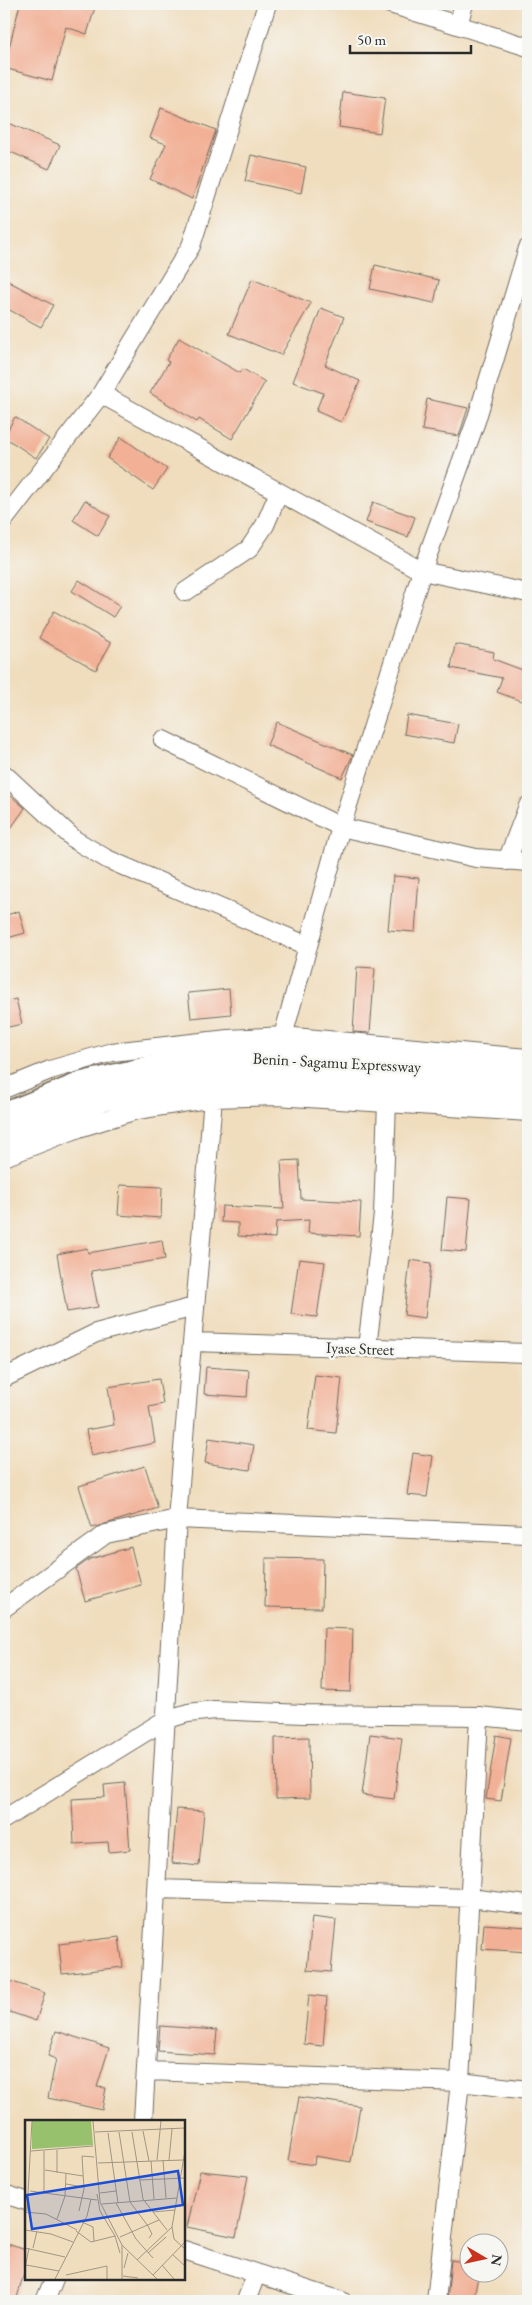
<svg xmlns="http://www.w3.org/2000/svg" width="532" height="2305" font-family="'EB Garamond',serif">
	<rect width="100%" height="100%" fill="#f6f6f2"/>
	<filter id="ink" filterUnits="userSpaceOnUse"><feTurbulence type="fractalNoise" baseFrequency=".02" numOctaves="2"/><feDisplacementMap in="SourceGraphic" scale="10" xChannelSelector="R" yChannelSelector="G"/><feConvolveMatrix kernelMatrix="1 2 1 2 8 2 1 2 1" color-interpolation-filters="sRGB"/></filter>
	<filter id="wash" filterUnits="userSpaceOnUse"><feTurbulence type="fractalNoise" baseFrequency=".0096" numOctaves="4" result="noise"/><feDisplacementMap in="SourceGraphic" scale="20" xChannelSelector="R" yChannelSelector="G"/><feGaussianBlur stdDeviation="1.12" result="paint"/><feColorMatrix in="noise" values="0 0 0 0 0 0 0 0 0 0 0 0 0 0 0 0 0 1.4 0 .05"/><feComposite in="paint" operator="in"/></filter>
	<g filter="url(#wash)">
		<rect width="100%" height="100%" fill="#f0ddbd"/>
		<g id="blocks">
			<path fill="#f2b197" d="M20 4H96L87 34 66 27 52 81 4 68Z
				M343 92 385 98 380 133 339 127Z
				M161 108 216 130 192 199 150 179 166 144 150 138Z
				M4 121 60 145 49 169 4 149Z
				M251 155 306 167 301 193 245 181Z
				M375 265 439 280 434 303 370 289Z
				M4 279 53 305 41 327 4 307Z
				M252 279 311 303 281 355 229 334Z
				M321 308 344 317 325 365 360 381 341 422 316 411 323 393 293 382Z
				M179 338 240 373 243 369 265 382 232 439 199 419 197 422 150 393 169 362 166 360Z
				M427 399 468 408 459 436 422 430Z
				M15 417 49 439 36 458 4 437Z
				M121 437 167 469 153 490 107 458Z
				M85 500 110 516 98 536 73 520Z
				M373 502 415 517 408 537 366 522Z
				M79 580 120 606 113 617 72 591Z
				M54 611 111 643 96 670 39 638Z
				M455 644 494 652 493 659 528 672V690L524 702 497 692 502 678 451 668Z
				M407 715 458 724 454 743 404 734Z
				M277 722 353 755 342 778 267 745Z
				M4 790 25 808 4 838Z
				M393 876 419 878 415 932 388 930Z
				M19 911 25 933 4 939V916Z
				M357 967 375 968 370 1033 353 1032Z
				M229 989 231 1014 191 1018 188 993Z
				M16 999 22 1024 4 1028V1002Z
				M299 1160 301 1199 361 1202 359 1236 308 1233 309 1220 276 1222 275 1238 238 1236V1223L221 1222 222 1206 284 1209 281 1161Z
				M120 1185 162 1187 161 1218 118 1215Z
				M447 1197 471 1199 466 1252 442 1250Z
				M162 1240 165 1259 91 1271 98 1307 67 1312 57 1254 87 1248 88 1253Z
				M299 1259 325 1262 317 1317 291 1314Z
				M410 1260 431 1263 425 1318 404 1315Z
				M206 1367 249 1370 247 1397 204 1394Z
				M315 1375 342 1378 336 1433 308 1430Z
				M159 1379 163 1404 149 1407 155 1443 91 1456 86 1430 114 1425 108 1387Z
				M209 1438 254 1445 250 1470 205 1463Z
				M413 1453 433 1456 427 1497 407 1495Z
				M145 1466 158 1508 92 1528 79 1486Z
				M131 1547 141 1585 85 1601 76 1569 90 1559Z
				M266 1558 323 1559 322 1608 265 1607Z
				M324 1628 353 1629 351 1692 322 1691Z
				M370 1734 402 1738 394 1799 362 1795Z
				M496 1735 511 1738 501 1801 486 1799Z
				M309 1737 310 1798 276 1799 275 1738Z
				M125 1783 130 1850 109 1852 108 1842 74 1844 72 1799 105 1797 104 1785Z
				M177 1809 204 1811 199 1866 172 1863Z
				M312 1917 336 1920 331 1972 307 1970Z
				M484 1924 528 1927V1952L482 1949Z
				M119 1937 123 1967 62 1974 59 1944Z
				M4 1979 45 1993 36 2021 4 2010Z
				M309 1995 327 1997 323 2046 304 2044Z
				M160 2026 217 2030 215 2055 158 2051Z
				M56 2031 109 2048 97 2087 106 2088 102 2110 48 2098 56 2059 48 2056Z
				M299 2097 360 2106 351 2162 315 2156 314 2165 288 2161Z
				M200 2171 248 2176 236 2237 187 2227Z
				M4 2243 26 2250V2267L16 2301H4Z
				M451 2260 470 2263V2272H479L473 2301H447Z"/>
		</g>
	</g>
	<g filter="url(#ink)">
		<use href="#blocks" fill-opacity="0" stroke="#70695e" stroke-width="1"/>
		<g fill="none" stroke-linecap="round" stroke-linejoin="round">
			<defs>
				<path id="minor" d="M390 4 528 47
					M458 25 464 4
					M101 394 422 571 528 593
					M4 520 101 394 191 246 267 4
					M185 592 249 549 265 525 279 492
					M163 740 341 827 476 858 528 862
					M4 774 75 840 107 859 308 946
					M507 861 528 806
					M283 1036 341 827 422 571 476 421 528 248
					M4 1089 50 1070 112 1052 228 1039 283 1036 528 1058
					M4 1157 79 1128 137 1110 213 1098 276 1096 528 1112
					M193 1342 528 1353
					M367 1348 383 1214 387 1102
					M4 1378 96 1333 194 1307
					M4 1608 106 1534 177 1519 528 1534
					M4 1819 165 1720 188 1713 215 1710 303 1714 479 1716 528 1721
					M157 1889 469 1898 528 1905
					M147 2071 460 2082 528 2090
					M143 2121 177 1519 213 1098
					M4 2194 26 2201
					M184 2250 342 2301
					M45 2301 54 2279
					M246 2301 256 2275
					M436 2301 460 2082 479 1716"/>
				<path id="highway" d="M4 1116 81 1085 150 1069 217 1058 276 1056 528 1075
					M4 1137 103 1098 178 1083 242 1077 528 1098"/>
			</defs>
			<use href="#minor" stroke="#70695e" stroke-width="20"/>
			<use href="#highway" stroke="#70695e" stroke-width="28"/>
			<use href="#minor" stroke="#fff" stroke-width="18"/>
			<use href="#highway" stroke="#fff" stroke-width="25"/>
		</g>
	</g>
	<g text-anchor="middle" stroke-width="5" stroke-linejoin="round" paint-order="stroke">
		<g font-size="16" fill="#2b2b2b" stroke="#f6f6f2">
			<text transform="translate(337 1062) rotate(3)" y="6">Benin - Sagamu Expressway</text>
			<text transform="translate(360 1348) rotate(2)" y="6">Iyase Street</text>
		</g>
	</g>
	<g transform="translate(25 2120)">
		<rect width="160" height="160" fill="#f0ddbd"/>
		<path d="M7 1H66L68 25 7 29Z" fill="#97c16d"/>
		<path fill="none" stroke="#a19683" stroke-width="1" d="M68 1 75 82 97 125V159M118 11 124 41M70 12 160 8M94 12 105 82 123 106 127 114 124 118M107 12 118 79 142 110M83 13 93 83M32 30V53M6 31 68 26M19 31V72M160 31 147 107 149 119 160 129M132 40 136 1M138 40 141 78M144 40 147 9M126 41 129 79M73 43 158 40M20 50 58 56M115 60 160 58M41 64 58 67M5 71 72 80M75 73 91 71M72 74 75 91 90 116 95 133M91 83 111 119 128 138M77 84 152 78M2 91 7 1M54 91 59 69 57 36 69 37M0 92 21 94 52 110M128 92 150 90M32 99 40 76 41 54M57 102 68 107 69 121M0 110 26 114 48 122M51 111 66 122 90 116M95 117 134 100M97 125 132 159M0 128 40 137M8 128 12 111M123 133 141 117M148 135 160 146M112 140 147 107M1 145 34 151M137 145 149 159M0 148 4 128M99 148 103 133M41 155 82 146V159M128 155 160 122M98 156 113 158M30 159 62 96 66 79"/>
		<path fill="#1d4ed8" fill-opacity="0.15" stroke="#1d4ed8" stroke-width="2.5" d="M153 51 158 85 7 109 2 75Z"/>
		<rect width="160" height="160" fill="none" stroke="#2b2b2b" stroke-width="2.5"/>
	</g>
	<rect width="532" height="2305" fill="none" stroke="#f6f6f2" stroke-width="20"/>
	<g transform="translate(484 2258) rotate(99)"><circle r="24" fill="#f6f6f2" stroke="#a5a5a2"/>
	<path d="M0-4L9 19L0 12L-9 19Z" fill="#c8321e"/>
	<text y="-8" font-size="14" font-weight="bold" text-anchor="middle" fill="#2b2b2b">N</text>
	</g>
	<path d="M350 45v8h121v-8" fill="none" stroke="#2b2b2b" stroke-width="2.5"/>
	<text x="357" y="45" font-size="15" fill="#2b2b2b" stroke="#f6f6f2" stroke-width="4" paint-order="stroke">50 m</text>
</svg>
